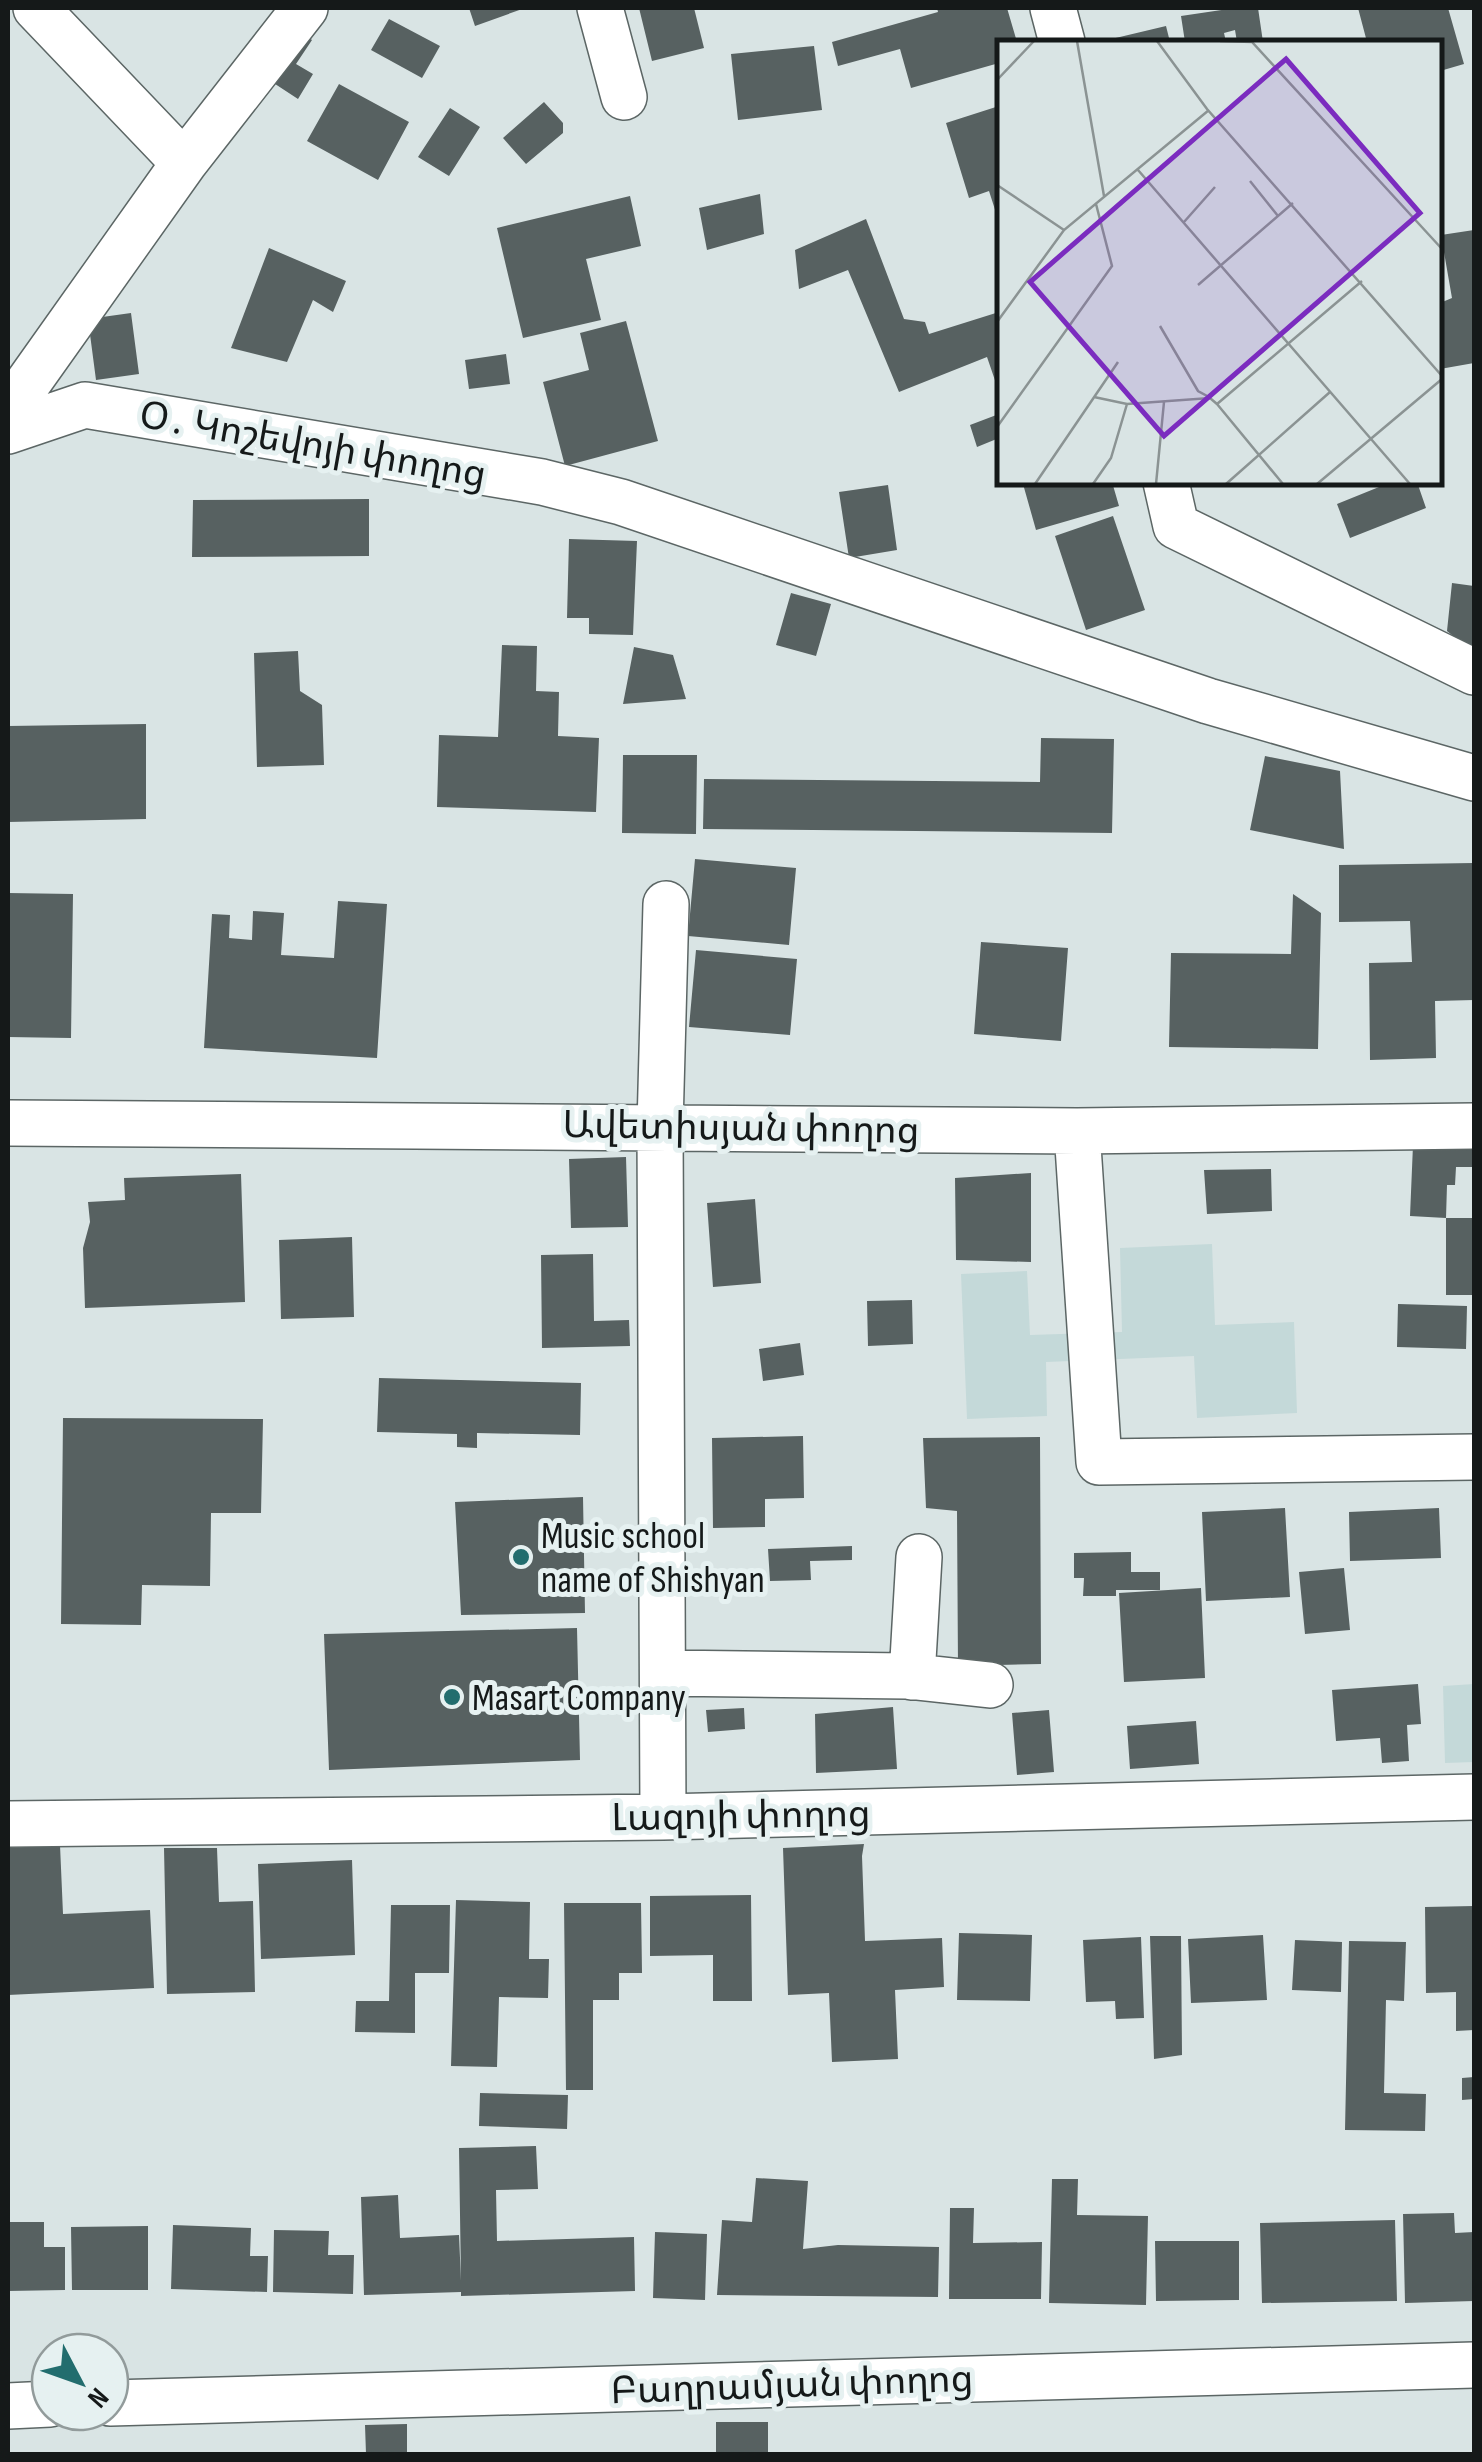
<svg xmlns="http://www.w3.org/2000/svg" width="1482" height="2462" font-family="'Sofia Sans Condensed','Noto Sans Armenian',sans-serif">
	<rect width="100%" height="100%" fill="#d9e4e4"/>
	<path fill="#c4d9d9" d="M1212 1244 1215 1325 1294 1322 1297 1413 1197 1418 1194 1356 1046 1362 1047 1416 967 1419 961 1274 1027 1271 1030 1335 1122 1332 1120 1248Z
		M1474 1684V1762L1445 1763 1443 1686Z"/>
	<path fill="#576161" d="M469 8H525L475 26Z
		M639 8H694L704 48 652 61Z
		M937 8H1007L1017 42H999V63L911 88 900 49 838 66 832 42 938 12Z
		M1235 8H1258L1263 42H1237L1235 30 1224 33 1226 42H1185L1181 16Z
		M1358 8H1448L1464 64 1440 71V42H1367Z
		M389 19 440 46 422 78 371 50Z
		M1166 26 1170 42H1103V41Z
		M300 32 312 40 296 64 313 74 298 99 269 80Z
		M814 46 822 110 738 120 731 54Z
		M339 84 409 122 378 180 307 141Z
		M544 102 563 123V133L526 164 503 138Z
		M999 106V222L989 191 969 198 946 123Z
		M450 108 480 127 449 176 418 157Z
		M760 194 764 234 707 250 699 208Z
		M630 196 641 246 586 259 601 320 523 338 497 228Z
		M866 219 904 319 925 322 929 334 999 312V392L987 357 899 392 848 270 799 289 795 250Z
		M1474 230V363L1440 369V303L1452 298 1441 235Z
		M269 248 346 281 333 312 313 300 287 362 231 348Z
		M131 313 139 374 96 380 88 319Z
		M626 321 658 441 565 466 543 382 589 370 580 333Z
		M506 354 510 384 469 389 465 360Z
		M999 414V438L977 447 970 425Z
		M1029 482H1112L1119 506 1036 530 1023 484Z
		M1377 482H1417L1426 508 1350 538 1337 504 1379 487Z
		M888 485 897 550 849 558 839 492Z
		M369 499V556L192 557 193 500Z
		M1113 516 1145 610 1086 630 1055 536Z
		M569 539 637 541 633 635 589 634V618H567Z
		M1452 583 1474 586V653L1447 631Z
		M791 593 831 604 816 656 776 645Z
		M502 645 537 646 536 691 559 692 558 736 599 738 596 812 437 807 439 735 498 737Z
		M634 647 673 655 686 699 623 704Z
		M298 651 300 691 322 705 324 765 257 767 254 653Z
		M146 724V819L8 822V726Z
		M1041 738 1114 739 1112 833 703 829 704 779 1040 782Z
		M623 755H697L696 834 622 833Z
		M1265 756 1340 771 1344 849 1250 830Z
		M695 859 796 868 789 945 688 936Z
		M1474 863V1000L1435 1001 1436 1058 1370 1060 1369 963 1412 962 1410 921 1339 922V865Z
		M8 893 73 894 71 1038 8 1037Z
		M1293 894 1321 913 1318 1049 1169 1047 1171 953 1291 954Z
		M338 901 387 904 377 1058 204 1048 212 914 230 915 229 938 252 940 253 911 284 913 281 955 334 958Z
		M981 942 1068 948 1061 1041 974 1034Z
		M696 950 797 959 790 1035 689 1027Z
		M1413 1145 1474 1147 1473 1167H1456L1455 1185H1447L1446 1218H1474V1295H1446V1218L1410 1216Z
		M626 1157 628 1227 571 1228 569 1159Z
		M1271 1169 1272 1211 1207 1214 1204 1170Z
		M1031 1173V1262L956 1260 955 1178Z
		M241 1174 245 1302 85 1308 83 1248 90 1222 88 1202 125 1200 124 1178Z
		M755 1199 761 1283 713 1287 707 1203Z
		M352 1237 354 1317 281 1319 279 1240Z
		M593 1254 594 1321 629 1320 630 1346 542 1348 541 1255Z
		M912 1300 913 1344 868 1346 867 1301Z
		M1398 1304 1467 1306 1466 1349 1397 1347Z
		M800 1343 804 1375 763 1381 759 1349Z
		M379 1378 581 1383 580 1435 477 1433V1448L457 1447V1434L377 1432Z
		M63 1418 263 1419 261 1513H211L210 1586 142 1585 141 1625 61 1624Z
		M803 1436 804 1498 765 1499V1527L713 1528 712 1438Z
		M1040 1437 1041 1664 958 1666 957 1511 926 1508 923 1438Z
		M583 1497 585 1613 461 1615 455 1502Z
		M1285 1508 1290 1597 1206 1601 1202 1512Z
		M1439 1508 1441 1558 1350 1561 1349 1512Z
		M852 1546V1560L810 1561 811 1580 770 1581 768 1549Z
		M1131 1552V1572H1160V1590H1116V1596H1083L1084 1578H1074V1553Z
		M1344 1568 1350 1630 1305 1634 1299 1572Z
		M1201 1588 1205 1678 1124 1682 1119 1593Z
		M577 1628 580 1760 329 1770 324 1634Z
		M1418 1684 1421 1724 1407 1725 1409 1761 1382 1763 1380 1738 1336 1741 1332 1690Z
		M893 1707 897 1769 816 1773 815 1714Z
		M744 1708 745 1729 708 1732 706 1710Z
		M1049 1710 1054 1772 1017 1775 1012 1713Z
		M1196 1721 1199 1764 1130 1769 1127 1726Z
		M864 1844 862 1856 865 1941 942 1938 944 1987 895 1990 898 2059 832 2062 829 1993 788 1995 783 1848Z
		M60 1845 63 1914 150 1910 154 1988 8 1995V1848Z
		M164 1848H217L219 1902 253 1901 255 1992 167 1994Z
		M352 1860 355 1955 261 1959 258 1864Z
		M751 1895 752 2001H713V1955L650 1956V1896Z
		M456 1900 530 1902 529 1959H549L548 1998 499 1997 497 2067 451 2066Z
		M564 1903H641L642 1973H619V2000H593V2090H566Z
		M391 1905H450L449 1973H415V2033L355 2032 356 2001H389Z
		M1474 1906V2030L1456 2031V1992L1426 1993 1425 1907Z
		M959 1933 1032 1935 1030 2001 957 2000Z
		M1263 1935 1267 2000 1191 2003 1188 1939Z
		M1150 1936H1181L1182 2055 1154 2059Z
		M1141 1937 1144 2018 1116 2019 1115 2001 1086 2002 1083 1940Z
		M1295 1940 1342 1942 1341 1992 1292 1990Z
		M1349 1941 1406 1942 1404 2001 1386 2000 1384 2093 1426 2094 1425 2131 1345 2130Z
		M1474 2077V2099L1462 2100V2078Z
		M480 2093 568 2095 567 2129 479 2126Z
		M536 2146 538 2189 496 2190 497 2241 634 2237 635 2291 461 2296V2292L364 2295 361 2197 398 2195 400 2238 459 2235 461 2281 459 2148Z
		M756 2178 808 2181 803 2249 838 2245 939 2247 938 2297 717 2295 722 2220 752 2222Z
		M1052 2179H1078L1077 2215 1148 2216 1146 2305 1049 2303Z
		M950 2208H974L973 2243 1042 2242 1041 2299H949Z
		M1454 2213 1455 2233 1474 2232V2301L1405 2303 1403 2214Z
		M1395 2220 1397 2301 1262 2303 1260 2223Z
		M8 2222H44V2247H65V2290L8 2291Z
		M173 2225 251 2228 250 2256H268L267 2292 171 2289Z
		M148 2226V2290H72L71 2227Z
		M274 2230 329 2231 328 2255H354L353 2294 273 2292Z
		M655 2232 707 2234 705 2300 653 2298Z
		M1155 2241H1239V2300L1156 2301Z
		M716 2422H768V2454H716Z
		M407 2424V2454H366L365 2425Z"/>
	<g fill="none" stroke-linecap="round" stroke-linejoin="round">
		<defs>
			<path id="minor" d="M36 8 184 163
				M600 8 624 97
				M1053 8 1062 42
				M8 411 184 163 305 8
				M8 431 85 405 542 482 621 502 1208 701 1474 778
				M1166 482 1176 526 1474 672
				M8 1123 1077 1131 1474 1126
				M1077 1131 1099 1462 1474 1457
				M663 1673 907 1676 990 1685
				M912 1677 919 1557
				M663 1817 660 1126 666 904
				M8 1824 663 1817 1474 1797
				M110 2403 1474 2365
				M8 2406 50 2404"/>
		</defs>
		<use href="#minor" stroke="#5c6665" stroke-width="48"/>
		<use href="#minor" stroke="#fff" stroke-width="45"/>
	</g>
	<g fill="#226d6e" stroke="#e6f1f1" stroke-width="4">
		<circle cx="521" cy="1557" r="10"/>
		<circle cx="452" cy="1697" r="10"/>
	</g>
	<g text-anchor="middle" stroke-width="10" stroke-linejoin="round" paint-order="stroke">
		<g font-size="38" fill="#151919" stroke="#e6f1f1">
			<text transform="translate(313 444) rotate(10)" y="13">Օ․ Կոշեվոյի փողոց</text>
			<text transform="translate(741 1127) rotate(1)" y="13">Ավետիսյան փողոց</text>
			<text transform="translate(741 1815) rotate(-1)" y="13">Լազոյի փողոց</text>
			<text transform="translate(792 2384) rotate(-2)" y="13">Բաղրամյան փողոց</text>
		</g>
		<g font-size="38" fill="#151919" stroke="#e6f1f1" text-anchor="start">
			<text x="541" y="1548">Music school<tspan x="541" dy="44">name of Shishyan</tspan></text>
			<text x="472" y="1710">Masart Company</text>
		</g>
	</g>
	<g transform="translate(997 40)">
		<rect width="445" height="445" fill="#d9e4e4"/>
		<path fill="none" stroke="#8b9393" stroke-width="2.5" d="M80 1 107 156M160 1 210 69 445 336M223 1 255 2 445 209M0 40 37 1M141 130 413 444M253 141 281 176M0 145 67 190M187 182 218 147M201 245 296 163M0 282 67 190 212 70M163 286 201 351 212 357M97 357 130 364 213 358 220 364 365 241M220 364 286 444M0 387 115 226 99 164M38 444 121 322M96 444 114 418 130 364M159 444 167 362M229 444 333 352M320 444 445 339"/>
		<path fill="#7b2cbf" fill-opacity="0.15" stroke="#7b2cbf" stroke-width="5" d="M289 19 423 173 167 396 33 242Z"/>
		<rect width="445" height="445" fill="none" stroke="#151919" stroke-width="5"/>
	</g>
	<rect width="1482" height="2462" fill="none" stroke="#151919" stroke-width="20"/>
	<g transform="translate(80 2382) rotate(131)"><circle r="48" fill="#e6f1f1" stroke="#929b9b" stroke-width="2.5"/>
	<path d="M0-8L18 38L0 25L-18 38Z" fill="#226d6e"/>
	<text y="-15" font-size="28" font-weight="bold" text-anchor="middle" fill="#151919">N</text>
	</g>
</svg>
